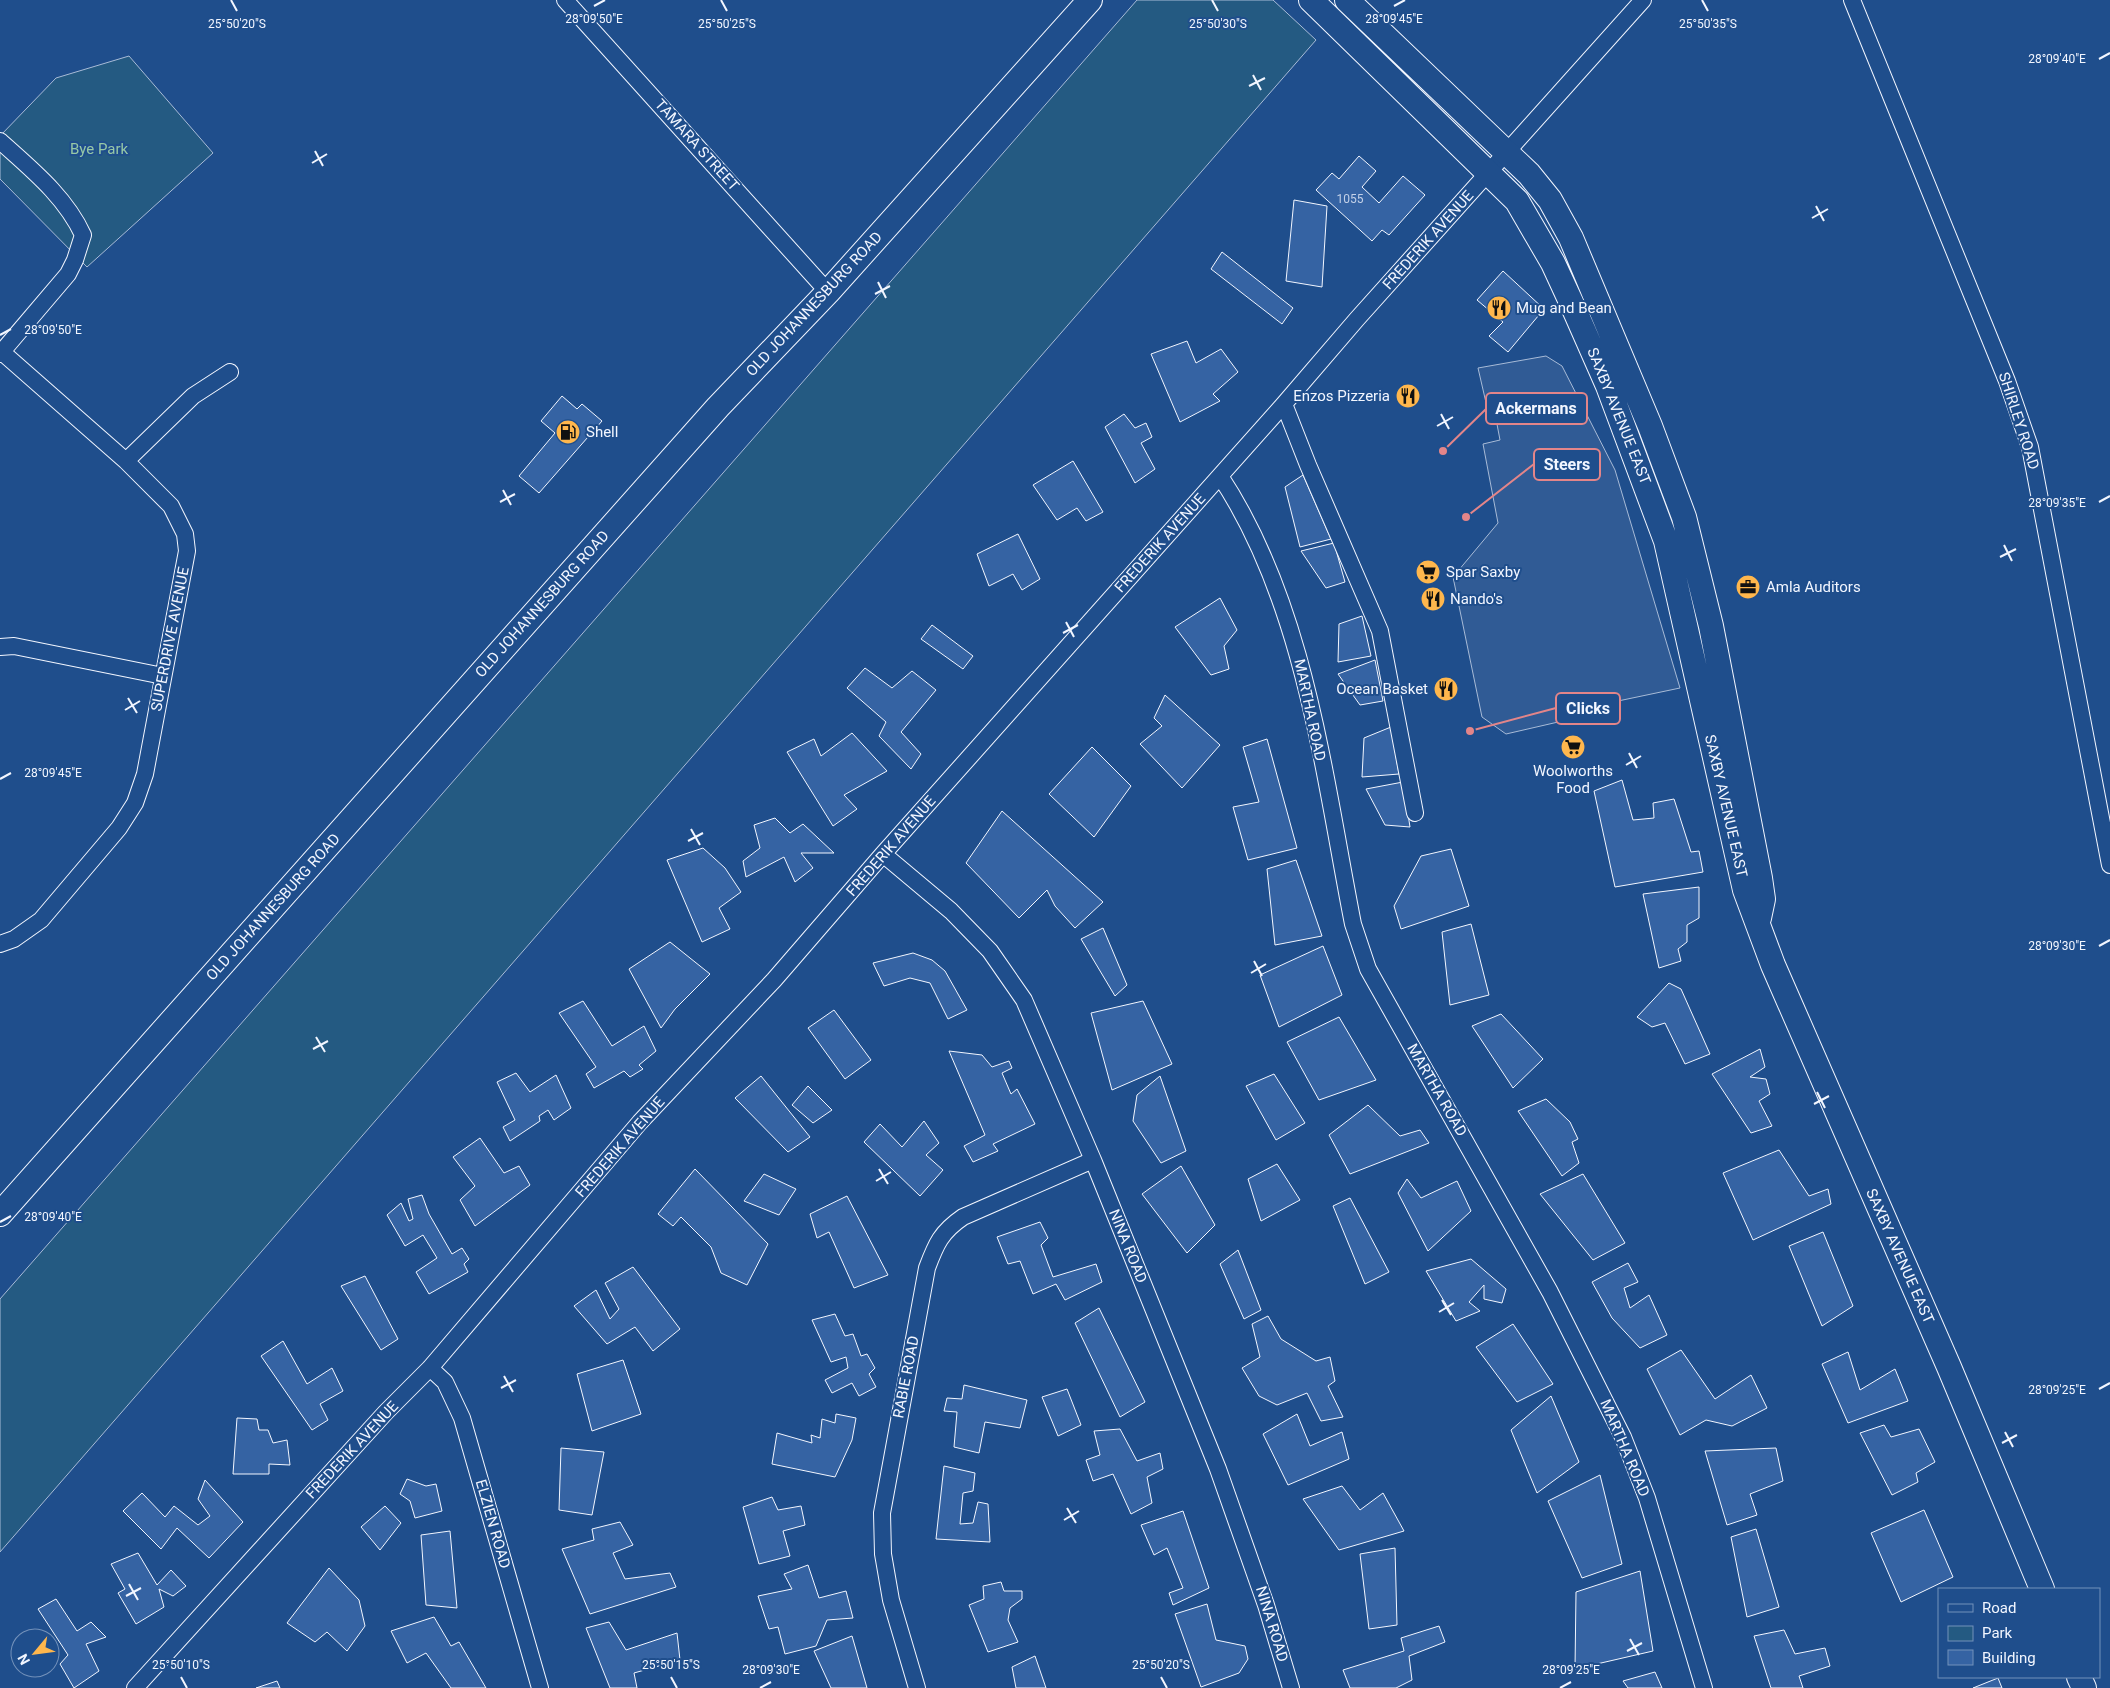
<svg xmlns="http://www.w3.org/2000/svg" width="2110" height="1688" font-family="Roboto,sans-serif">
	<rect width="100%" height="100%" fill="#1f4e8c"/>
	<path fill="#245a82" stroke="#a8bbd7" d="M1137 0H1273L1316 40 0 1552V1299Z
		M129 56 213 153 87 267 0 179V136L56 78Z"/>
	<path fill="#305b95" stroke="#a8bbd7" d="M1546 356 1562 366 1615 470 1680 688 1618 701 1619 708 1506 734 1482 717 1453 577 1498 523 1483 444 1500 440 1496 419 1490 420 1478 368Z"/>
	<path fill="#3563a3" stroke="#f2f6ff" d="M1359 156 1376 171 1362 187 1379 203 1403 176 1425 195 1389 235 1382 230 1372 241 1316 190 1332 173 1339 179Z
		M1294 200 1327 206 1322 287 1286 281Z
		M1222 252 1293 308 1282 324 1211 269Z
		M1503 271 1544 309 1508 352 1489 336 1503 322 1477 300Z
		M1187 341 1196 363 1221 349 1238 372 1213 394 1220 401 1180 422 1151 354Z
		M562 396 577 409 582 404 602 421 539 493 519 476 555 433 541 421Z
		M1124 414 1135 428 1146 423 1152 437 1141 443 1155 469 1135 483 1105 427Z
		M1073 461 1103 512 1086 521 1077 508 1057 520 1033 485Z
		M1303 475 1331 539 1300 547 1285 487Z
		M1018 534 1040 579 1022 590 1013 574 989 586 977 554Z
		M1334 543 1345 582 1326 588 1301 551Z
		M1220 598 1237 630 1224 646 1229 669 1211 675 1175 627Z
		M1362 616 1371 656 1338 662 1339 624Z
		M932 625 973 656 963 669 921 639Z
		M1375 660 1383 701 1360 705 1338 674Z
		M865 668 892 688 912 671 936 690 901 732 921 754 911 769 879 736 886 722 847 688Z
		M1165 695 1220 745 1182 788 1140 744 1162 726 1154 718Z
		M1391 727 1399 774 1362 777 1364 738Z
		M852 733 887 771 844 795 857 809 833 826 787 752 814 739 821 756Z
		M1267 739 1297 848 1248 860 1233 807 1259 802 1243 747Z
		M1092 747 1131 786 1094 837 1049 794Z
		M1622 780 1633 820 1654 818 1653 803 1674 799 1691 852 1699 851 1703 872 1615 887 1594 791Z
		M1403 782 1410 827 1385 825 1366 789Z
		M1002 811 1103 902 1075 928 1055 906 1047 890 1019 918 966 863Z
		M775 818 790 833 803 824 834 853H801L813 868 795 882 784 857 746 877 743 861 760 848 754 825Z
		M703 848 725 868 741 892 719 908 730 929 702 942 667 860Z
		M1451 849 1469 906 1401 929 1394 906 1421 856Z
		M1296 860 1322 936 1275 945 1267 869Z
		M1699 887V918L1687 925V942L1678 949 1681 961 1659 968 1643 894Z
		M1471 924 1489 995 1450 1005 1442 932Z
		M1103 928 1127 985 1115 996 1081 939Z
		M670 942 710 974 675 1009 661 1028 629 969Z
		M1323 946 1342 995 1279 1027 1260 975Z
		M913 953 932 960 945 971 967 1010 948 1019 930 983 910 978 884 986 873 963Z
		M1669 983 1681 989 1710 1054 1685 1064 1665 1023 1652 1027 1637 1017Z
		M583 1001 612 1046 644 1026 656 1051 639 1065 643 1069 630 1077 624 1071 594 1088 586 1074 596 1067 559 1013Z
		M1143 1001 1172 1064 1112 1090 1091 1013Z
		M834 1010 871 1060 845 1079 808 1028Z
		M1501 1014 1543 1059 1513 1088 1472 1026Z
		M1339 1017 1376 1080 1319 1100 1287 1042Z
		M1760 1049 1765 1067 1750 1077 1766 1079 1770 1094 1759 1101 1772 1126 1751 1133 1712 1074Z
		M949 1051 982 1055 992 1067 1009 1061 1012 1068 1002 1073 1011 1094 1017 1089 1035 1124 993 1144 998 1151 973 1162 964 1146 985 1135Z
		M516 1073 530 1092 556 1075 571 1108 554 1120 548 1110 539 1116 540 1121 510 1141 503 1127 515 1120 497 1082Z
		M1274 1074 1305 1123 1276 1140 1246 1086Z
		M761 1076 810 1137 788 1152 735 1098Z
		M1160 1076 1186 1151 1161 1163 1133 1121 1137 1095Z
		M808 1086 832 1110 813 1123 792 1105Z
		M1546 1099 1570 1122 1578 1139 1572 1142 1579 1163 1562 1176 1518 1111Z
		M1368 1105 1400 1136 1420 1130 1429 1143 1350 1174 1329 1135Z
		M924 1121 939 1143 926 1155 943 1170 920 1196 864 1142 880 1124 902 1147Z
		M480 1138 504 1173 519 1166 530 1185 475 1226 460 1200 475 1186 453 1157Z
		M1779 1150 1809 1196 1828 1189 1831 1204 1753 1240 1723 1173Z
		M1277 1164 1300 1200 1261 1221 1248 1179Z
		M1181 1166 1215 1225 1187 1253 1142 1194Z
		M695 1169 768 1244 747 1285 721 1273 711 1247 681 1217 673 1226 658 1214Z
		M764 1174 796 1189 779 1215 744 1201Z
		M1583 1174 1625 1243 1593 1260 1540 1194Z
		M1407 1179 1421 1198 1457 1181 1471 1211 1428 1251 1398 1193Z
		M422 1195 429 1214 452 1254 462 1248 469 1259 464 1264 468 1272 429 1294 416 1272 437 1258 423 1235 405 1246 387 1215 401 1203 409 1221 413 1219 408 1199Z
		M847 1196 888 1275 854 1288 829 1232 817 1238 810 1214Z
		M1350 1198 1389 1272 1365 1284 1333 1206Z
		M1040 1222 1048 1238 1041 1245 1053 1277 1096 1264 1102 1282 1065 1300 1056 1284 1033 1294 1020 1261 1008 1264 997 1237Z
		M1823 1232 1853 1306 1822 1326 1789 1246Z
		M1238 1250 1261 1310 1244 1319 1220 1264Z
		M1471 1259 1506 1289 1502 1303 1484 1299V1285L1469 1302 1480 1311 1456 1321 1426 1271Z
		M1628 1263 1638 1282 1624 1288 1630 1308 1649 1295 1667 1335 1640 1348 1612 1318 1592 1282Z
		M633 1267 680 1329 653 1351 635 1327 607 1344 574 1306 596 1290 610 1319 619 1309 605 1283Z
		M365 1276 398 1339 381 1350 341 1286Z
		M1099 1308 1145 1402 1120 1417 1075 1323Z
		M835 1314 845 1336 853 1334 861 1356 867 1354 875 1368 869 1374 876 1387 859 1396 852 1383 832 1393 825 1380 848 1368 846 1357 831 1362 812 1320Z
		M1268 1316 1281 1339 1316 1361 1330 1357 1335 1381 1328 1386 1343 1417 1321 1421 1307 1393 1277 1405 1259 1396 1242 1368 1260 1357 1252 1324Z
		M1513 1324 1553 1384 1517 1402 1476 1347Z
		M283 1341 307 1384 332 1368 343 1391 320 1404 328 1420 312 1430 261 1356Z
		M1681 1350 1715 1399 1751 1375 1767 1408 1732 1426 1706 1420 1680 1435 1647 1369Z
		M1848 1352 1860 1390 1895 1369 1908 1401 1848 1423 1822 1364Z
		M623 1360 641 1414 592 1431 577 1374Z
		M964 1385 1027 1400 1020 1428 985 1422 979 1453 954 1447 957 1412 944 1411 947 1398 962 1399Z
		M1067 1389 1081 1425 1058 1436 1042 1397Z
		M1551 1396 1579 1462 1537 1493 1511 1430Z
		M836 1414 856 1418 852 1440 835 1477 772 1464 777 1433 812 1443 811 1435 820 1438 822 1419 835 1423Z
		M1297 1414 1310 1446 1342 1432 1349 1459 1288 1485 1263 1434Z
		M237 1418 257 1419 259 1430H268L273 1443 287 1440 290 1465 269 1464V1474H233Z
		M1884 1425 1891 1437 1919 1429 1935 1462 1916 1473 1918 1482 1892 1495 1860 1433Z
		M1120 1429 1137 1461 1160 1453 1163 1469 1147 1477 1152 1503 1131 1514 1113 1474 1093 1481 1086 1460 1100 1455 1094 1431Z
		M561 1448 604 1452 592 1515 559 1510Z
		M1776 1448 1783 1481 1750 1494 1757 1515 1727 1525 1705 1451Z
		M944 1466 975 1473 973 1491 963 1493 960 1524 973 1523 978 1502 988 1504 990 1542 936 1539Z
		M1600 1475 1622 1564 1582 1578 1548 1501Z
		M407 1479 426 1486 436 1484 442 1511 415 1518 410 1501 400 1494Z
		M205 1480 243 1522 209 1558 177 1528 161 1549 123 1511 142 1493 165 1517 174 1506 198 1525 210 1516 198 1499Z
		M1342 1486 1360 1510 1383 1493 1404 1531 1339 1550 1303 1499Z
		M772 1497 778 1510 801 1506 805 1525 783 1531 790 1556 759 1564 743 1507Z
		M385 1506 401 1523 380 1550 361 1527Z
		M1924 1510 1953 1577 1901 1602 1871 1533Z
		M1183 1511 1209 1588 1173 1605 1169 1593 1183 1588 1167 1548 1154 1555 1141 1525Z
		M620 1522 633 1545 613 1553 625 1579 670 1573 676 1587 590 1614 562 1549 594 1540 592 1529Z
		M1756 1529 1779 1607 1747 1617 1731 1537Z
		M450 1531 457 1608 426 1605 421 1535Z
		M1395 1548 1397 1625 1369 1629 1360 1554Z
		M138 1553 157 1585 171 1570 186 1586 173 1596 159 1589 164 1607 136 1624 118 1593 125 1589 111 1564Z
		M808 1565 819 1598 846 1591 853 1618 827 1620 816 1646 785 1654 778 1627 769 1629 758 1596 792 1589 784 1574Z
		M329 1568 359 1600 365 1626 347 1651 327 1632 315 1642 287 1623Z
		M1640 1571 1653 1651 1575 1669 1576 1592Z
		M1001 1582 1004 1591H1022V1599L1010 1608 1008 1620 1018 1642 988 1652 969 1605 984 1599 983 1586Z
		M56 1599 77 1631 91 1622 106 1637 86 1644 99 1671 74 1688 60 1664 68 1655 38 1609Z
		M1207 1604 1216 1640 1245 1646 1248 1659 1239 1673 1201 1687 1175 1614Z
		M434 1617 451 1646 459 1642 486 1688H451L426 1653 407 1663 391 1631Z
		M609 1622 626 1650 677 1633 680 1660 634 1673 637 1688H610L586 1628Z
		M1439 1626 1445 1642 1409 1656 1412 1680 1396 1688H1350L1343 1670 1404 1651 1401 1638Z
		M1784 1630 1795 1654 1825 1648 1830 1666 1799 1676 1803 1688H1771L1754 1636Z
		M852 1636 867 1688H831L814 1651Z
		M1035 1656 1046 1688H1016L1012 1667Z
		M1655 1672 1662 1688H1628L1623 1681Z
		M1998 1678 2002 1688H1973Z
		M277 1681 280 1688H256Z"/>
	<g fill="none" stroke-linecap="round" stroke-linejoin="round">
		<defs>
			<path id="street" d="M565 0 828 292
				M1852 0 2007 381 2030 447 2110 865
				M0 141C31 169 65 196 83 235L75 260 68 274 0 354
				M1284 404 1308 465 1380 631 1415 813
				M126 461 193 396 230 372
				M1220 476C1305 604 1324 776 1353 924L1368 969 1550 1292 1623 1437 1647 1498 1704 1688
				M0 647 14 646 163 676
				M883 854 951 911 990 951 1024 1000 1093 1160 1218 1469 1266 1605 1291 1688
				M0 944 14 939 41 920 119 828 135 803 145 774 187 551 185 534 171 506 126 461 2 352
				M430 1368 445 1382 462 1418 540 1688
				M135 1688 386 1412 430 1368 640 1122 774 980 883 854 1284 404 1357 319 1643 0
				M917 1688 891 1600 883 1554 882 1513 927 1268C936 1244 941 1232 963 1217L1093 1160"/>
			<path id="secondary" d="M1311 0 1517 201 1553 263 1571 302 1608 386 1666 541 1745 890 1773 965 1949 1367 2042 1589
				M1347 0 1529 174 1550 200 1571 238 1650 426 1684 517 1711 626 1760 878 1763 899 1759 918
				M0 1214 718 407 828 292 1090 0
				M2079 1677 2084 1688"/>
		</defs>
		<use href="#street" stroke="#f2f6ff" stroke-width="18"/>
		<use href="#secondary" stroke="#f2f6ff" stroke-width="26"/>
		<use href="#street" stroke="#1f4e8c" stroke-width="16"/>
		<use href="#secondary" stroke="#1f4e8c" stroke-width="24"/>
	</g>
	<path fill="none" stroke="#f2f6ff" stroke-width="2" d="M231 0 237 11M721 0 727 11M1212 0 1218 11M1702 0 1708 11M594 6 605 0M1394 6 1405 0M2099 59 2110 53M1253 75 1261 90M1249 86 1265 78M315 151 323 166M312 163 327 154M1816 206 1824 221M1812 218 1828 209M878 282 886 298M875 294 890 286M0 335 11 329M1441 414 1449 429M1437 426 1453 417M503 490 511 505M500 502 515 494M2099 502 2110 496M2004 545 2012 561M2000 557 2016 549M1066 622 1074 637M1063 633 1078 625M128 698 137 713M125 710 140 701M1629 753 1637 768M1626 765 1641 756M0 779 11 773M691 829 700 845M688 841 703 833M2099 946 2110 940M1254 961 1262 976M1251 973 1266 964M316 1037 325 1052M313 1049 328 1041M1817 1092 1825 1108M1814 1104 1829 1096M879 1169 888 1184M876 1181 891 1172M0 1222 11 1216M1442 1300 1451 1315M1439 1312 1454 1303M504 1376 513 1392M501 1388 516 1380M2099 1389 2110 1383M2005 1432 2013 1447M2002 1443 2017 1435M1067 1508 1076 1523M1064 1520 1079 1511M129 1584 138 1600M126 1596 141 1588M1630 1639 1639 1655M1627 1651 1642 1643M181 1677 187 1688M671 1677 677 1688M1161 1677 1167 1688M760 1688 771 1682M1560 1688 1571 1682"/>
	<defs>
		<symbol id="restaurant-disc" viewBox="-11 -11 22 22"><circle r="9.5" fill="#ffb74d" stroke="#1f4e8c"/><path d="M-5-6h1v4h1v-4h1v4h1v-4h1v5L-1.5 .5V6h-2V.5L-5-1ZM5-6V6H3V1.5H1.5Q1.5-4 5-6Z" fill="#111"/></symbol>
		<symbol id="fuel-disc" viewBox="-11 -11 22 22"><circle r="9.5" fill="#ffb74d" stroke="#1f4e8c"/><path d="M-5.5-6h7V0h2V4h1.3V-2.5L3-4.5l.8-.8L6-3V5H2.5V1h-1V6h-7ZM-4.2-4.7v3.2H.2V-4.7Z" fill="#111"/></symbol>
		<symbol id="supermarket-disc" viewBox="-11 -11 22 22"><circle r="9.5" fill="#ffb74d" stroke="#1f4e8c"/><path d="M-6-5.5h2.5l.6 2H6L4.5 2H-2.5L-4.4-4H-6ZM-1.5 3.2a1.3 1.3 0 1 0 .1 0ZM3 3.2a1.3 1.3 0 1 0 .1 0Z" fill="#111"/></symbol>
		<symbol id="office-disc" viewBox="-11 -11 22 22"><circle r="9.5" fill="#ffb74d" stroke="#1f4e8c"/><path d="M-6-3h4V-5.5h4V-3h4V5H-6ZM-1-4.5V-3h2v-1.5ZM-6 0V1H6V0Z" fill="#111"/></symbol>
	</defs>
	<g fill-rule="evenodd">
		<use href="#restaurant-disc" x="1485" y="294" width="28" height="28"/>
		<use href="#restaurant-disc" x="1394" y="382" width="28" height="28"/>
		<use href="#fuel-disc" x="554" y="418" width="28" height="28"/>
		<use href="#supermarket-disc" x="1414" y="558" width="28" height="28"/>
		<use href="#office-disc" x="1734" y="573" width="28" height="28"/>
		<use href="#restaurant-disc" x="1419" y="585" width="28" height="28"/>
		<use href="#restaurant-disc" x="1432" y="675" width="28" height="28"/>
		<use href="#supermarket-disc" x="1559" y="733" width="28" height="28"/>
	</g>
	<g text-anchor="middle" stroke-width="4" stroke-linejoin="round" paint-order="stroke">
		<g font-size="12" fill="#c3d1e8">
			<text x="1350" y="203">1055</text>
		</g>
		<g font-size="15" fill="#f2f6ff" stroke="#1f4e8c">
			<text transform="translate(697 145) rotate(48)" y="5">TAMARA STREET</text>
			<text transform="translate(1428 240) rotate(-48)" y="5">FREDERIK AVENUE</text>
			<text transform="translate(814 304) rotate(-47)" y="5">OLD JOHANNESBURG ROAD</text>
			<text transform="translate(1619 416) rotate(68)" y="5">SAXBY AVENUE EAST</text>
			<text transform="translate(2019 421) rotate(72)" y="5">SHIRLEY ROAD</text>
			<text transform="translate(1160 543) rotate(-48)" y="5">FREDERIK AVENUE</text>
			<text transform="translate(542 604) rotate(-48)" y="5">OLD JOHANNESBURG ROAD</text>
			<text transform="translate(170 639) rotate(-79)" y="5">SUPERDRIVE AVENUE</text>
			<text transform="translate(1310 710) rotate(78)" y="5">MARTHA ROAD</text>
			<text transform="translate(1726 806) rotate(77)" y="5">SAXBY AVENUE EAST</text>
			<text transform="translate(891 846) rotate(-49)" y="5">FREDERIK AVENUE</text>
			<text transform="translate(273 907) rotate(-48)" y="5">OLD JOHANNESBURG ROAD</text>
			<text transform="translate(1437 1090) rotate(60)" y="5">MARTHA ROAD</text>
			<text transform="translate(620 1147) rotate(-49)" y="5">FREDERIK AVENUE</text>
			<text transform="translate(1128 1246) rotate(68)" y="5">NINA ROAD</text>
			<text transform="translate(1900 1256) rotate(66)" y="5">SAXBY AVENUE EAST</text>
			<text transform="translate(906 1377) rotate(-79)" y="5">RABIE ROAD</text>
			<text transform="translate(1625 1448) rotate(67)" y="5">MARTHA ROAD</text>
			<text transform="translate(352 1450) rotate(-47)" y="5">FREDERIK AVENUE</text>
			<text transform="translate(493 1524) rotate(74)" y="5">ELZIEN ROAD</text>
			<text transform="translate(1272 1624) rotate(73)" y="5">NINA ROAD</text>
		</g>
		<g font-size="15" fill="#97c8a6" stroke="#1f4e8c">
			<text x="99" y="154">Bye Park</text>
		</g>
		<g font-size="15" fill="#f2f6ff" stroke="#1f4e8c" text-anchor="start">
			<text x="1516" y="313">Mug and Bean</text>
			<text x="1390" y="401" text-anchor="end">Enzos Pizzeria</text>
			<text x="586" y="437">Shell</text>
			<text x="1446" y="577">Spar Saxby</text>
			<text x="1766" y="592">Amla Auditors</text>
			<text x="1450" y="604">Nando's</text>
			<text x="1428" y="694" text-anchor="end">Ocean Basket</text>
			<text x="1573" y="776" text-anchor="middle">Woolworths<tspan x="1573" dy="17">Food</tspan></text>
		</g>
	</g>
	<g font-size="12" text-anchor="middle" fill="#f2f6ff" stroke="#1f4e8c" stroke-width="4" stroke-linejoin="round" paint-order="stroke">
		<text x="594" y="23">28°09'50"E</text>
		<text x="1394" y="23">28°09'45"E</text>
		<text x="237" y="28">25°50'20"S</text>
		<text x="727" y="28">25°50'25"S</text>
		<text x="1218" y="28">25°50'30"S</text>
		<text x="1708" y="28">25°50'35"S</text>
		<text x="2057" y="63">28°09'40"E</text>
		<text x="53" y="334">28°09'50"E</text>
		<text x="2057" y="507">28°09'35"E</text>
		<text x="53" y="777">28°09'45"E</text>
		<text x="2057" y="950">28°09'30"E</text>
		<text x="53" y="1221">28°09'40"E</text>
		<text x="2057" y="1394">28°09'25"E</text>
		<text x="181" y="1669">25°50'10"S</text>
		<text x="671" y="1669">25°50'15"S</text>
		<text x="1161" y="1669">25°50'20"S</text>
		<text x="771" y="1674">28°09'30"E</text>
		<text x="1571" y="1674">28°09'25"E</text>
	</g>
	<path fill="none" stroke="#e38589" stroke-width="2" d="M1443 451L1486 409M1466 517L1534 464M1470 731L1556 708"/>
	<g fill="#e38589" stroke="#1f4e8c" stroke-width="2">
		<circle cx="1443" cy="451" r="5"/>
		<circle cx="1466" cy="517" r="5"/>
		<circle cx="1470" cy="731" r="5"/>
	</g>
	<g fill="#1f4e8c" stroke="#e38589" stroke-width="2">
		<rect x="1486" y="393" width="101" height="31" rx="5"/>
		<rect x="1534" y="449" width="66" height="31" rx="5"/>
		<rect x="1556" y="693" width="64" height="31" rx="5"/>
	</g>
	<g font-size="16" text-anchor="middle" font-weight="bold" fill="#f2f6ff">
		<text x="1536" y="414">Ackermans</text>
		<text x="1567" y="470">Steers</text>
		<text x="1588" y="714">Clicks</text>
	</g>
	<rect x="1938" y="1588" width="162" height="90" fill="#1f4e8c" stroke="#7391ba"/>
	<rect x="1948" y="1604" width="25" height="8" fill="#1f4e8c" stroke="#7391ba"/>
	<text x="1982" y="1613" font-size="15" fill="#f2f6ff">Road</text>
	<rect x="1948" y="1626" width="25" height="15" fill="#245a82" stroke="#7391ba"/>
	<text x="1982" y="1638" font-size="15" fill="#f2f6ff">Park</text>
	<rect x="1948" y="1650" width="25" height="15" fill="#3563a3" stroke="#7391ba"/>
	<text x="1982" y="1663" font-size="15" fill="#f2f6ff">Building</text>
	<g transform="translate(35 1653) rotate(241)"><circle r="24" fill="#1f4e8c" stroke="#7391ba"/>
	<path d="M0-4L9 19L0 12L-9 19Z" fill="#ffb74d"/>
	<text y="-8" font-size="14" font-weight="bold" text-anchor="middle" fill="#f2f6ff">N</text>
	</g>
</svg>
